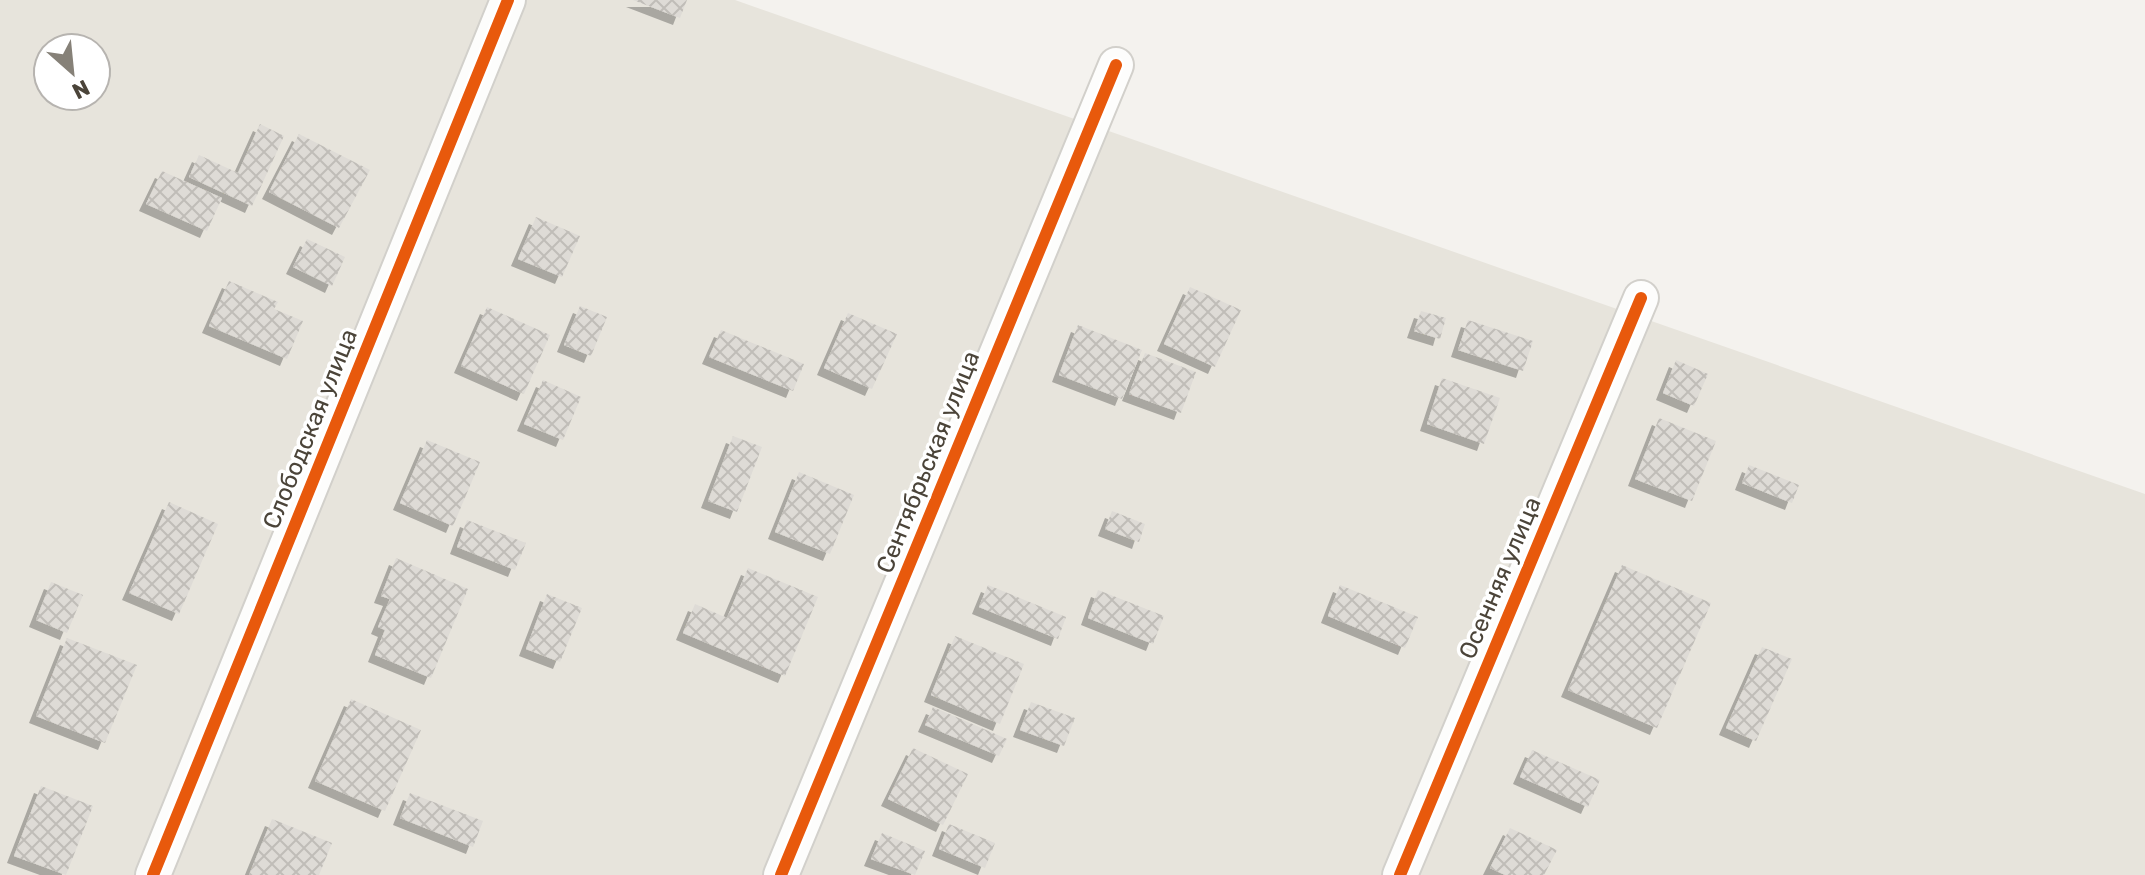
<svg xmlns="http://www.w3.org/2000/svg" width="2145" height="875" font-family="Rubik,sans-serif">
	<defs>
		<pattern id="building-cross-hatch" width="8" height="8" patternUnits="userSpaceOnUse" patternTransform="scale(2)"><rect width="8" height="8" fill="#dedbd6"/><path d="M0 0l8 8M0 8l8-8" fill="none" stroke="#c0bdb8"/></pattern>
		<filter id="shadow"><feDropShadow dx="-7" dy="7" stdDeviation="0" flood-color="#0004"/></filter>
	</defs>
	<rect width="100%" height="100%" fill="#f4f2ee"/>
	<path fill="#e7e4dc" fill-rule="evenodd" d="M0 0H735L2145 494V875H0ZM48 48H96V96H48Z"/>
	<path fill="url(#building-cross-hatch)" filter="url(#shadow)" d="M633 0H687L680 18Z
		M260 124 284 136 252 206 189 177 199 155 238 173Z
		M299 134 370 170 339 228 269 192Z
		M162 171 222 198 207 231 146 204Z
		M536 217 580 236 562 277 518 259Z
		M307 239 345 257 332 286 293 267Z
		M229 281 278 302 274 309 303 321 287 359 209 326Z
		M1190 287 1241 310 1215 367 1164 344Z
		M580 306 607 317 591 356 564 345Z
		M487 307 550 335 524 394 461 366Z
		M1421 311 1446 318 1440 339 1414 331Z
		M848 313 897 334 872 389 824 368Z
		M1468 320 1533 341 1523 371 1458 350Z
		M1078 325 1142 350 1122 399 1059 375Z
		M721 330 804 364 793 391 709 357Z
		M1145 353 1196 372 1181 413 1129 394Z
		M1676 360 1708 374 1694 406 1663 393Z
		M1442 378 1500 398 1484 444 1427 424Z
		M543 380 581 397 563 440 524 424Z
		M1659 418 1716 441 1692 501 1635 479Z
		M733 436 762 447 737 512 708 501Z
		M427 440 480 462 453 526 400 503Z
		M1749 465 1799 485 1792 503 1742 483Z
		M799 472 854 495 830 554 775 532Z
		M169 502 218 524 179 614 129 593Z
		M1112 511 1145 524 1139 542 1105 529Z
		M467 520 526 543 515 570 457 547Z
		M396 558 468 589 431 678 375 655 385 630 378 627 390 599 381 596Z
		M1622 565 1711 603 1657 728 1568 690Z
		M748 568 818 597 785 676 683 633 695 604 727 618Z
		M51 582 83 595 67 633 36 620Z
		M988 585 1066 617 1058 639 979 607Z
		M1340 585 1418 617 1405 648 1328 616Z
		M1098 590 1164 616 1153 644 1088 618Z
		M547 594 582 608 560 662 526 649Z
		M955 636 1024 664 1000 724 931 695Z
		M67 638 137 665 105 743 36 716Z
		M1762 647 1792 659 1756 741 1726 728Z
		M351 699 421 730 385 811 315 781Z
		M1031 702 1075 718 1064 746 1020 730Z
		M933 707 1007 739 999 756 925 725Z
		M913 748 968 774 943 825 888 799Z
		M1532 750 1600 780 1588 807 1520 777Z
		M41 786 93 806 66 875 14 856Z
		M410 793 483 821 473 847 400 818Z
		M272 819 332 843 319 875H249Z
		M949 824 995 843 985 868 939 849Z
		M1510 828 1557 850 1544 875H1505L1490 868Z
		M882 833 925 851 915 875 871 859Z"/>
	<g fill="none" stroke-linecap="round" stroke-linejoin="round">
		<defs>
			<path id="minor" d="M153 875 508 0
				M781 875 1116 65
				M1400 875 1641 298"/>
		</defs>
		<use href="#minor" stroke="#d2d0cb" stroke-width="38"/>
		<use href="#minor" stroke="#fdfdfc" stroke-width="34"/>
		<defs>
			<path id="cycleway" d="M153 875 508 0
				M781 875 1116 65
				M1400 875 1641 298"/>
		</defs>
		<use href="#cycleway" stroke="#fff" stroke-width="17"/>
		<use href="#cycleway" stroke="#e8590c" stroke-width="12"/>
	</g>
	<g text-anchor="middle" stroke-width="7" stroke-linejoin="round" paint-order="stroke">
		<g font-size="24" fill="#4b4439" stroke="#fff">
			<text transform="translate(310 429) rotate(-68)" y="8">Слободская улица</text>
			<text transform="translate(928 462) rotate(-68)" y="8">Сентябрьская улица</text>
			<text transform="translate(1500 578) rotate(-67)" y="8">Осенняя улица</text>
		</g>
	</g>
	<g transform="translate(72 72) rotate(153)"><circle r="38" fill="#ffffff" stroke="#b7b4b0" stroke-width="2"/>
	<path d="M0-6L14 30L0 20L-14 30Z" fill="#868178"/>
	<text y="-12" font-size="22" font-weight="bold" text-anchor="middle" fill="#4b4439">N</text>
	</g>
</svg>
